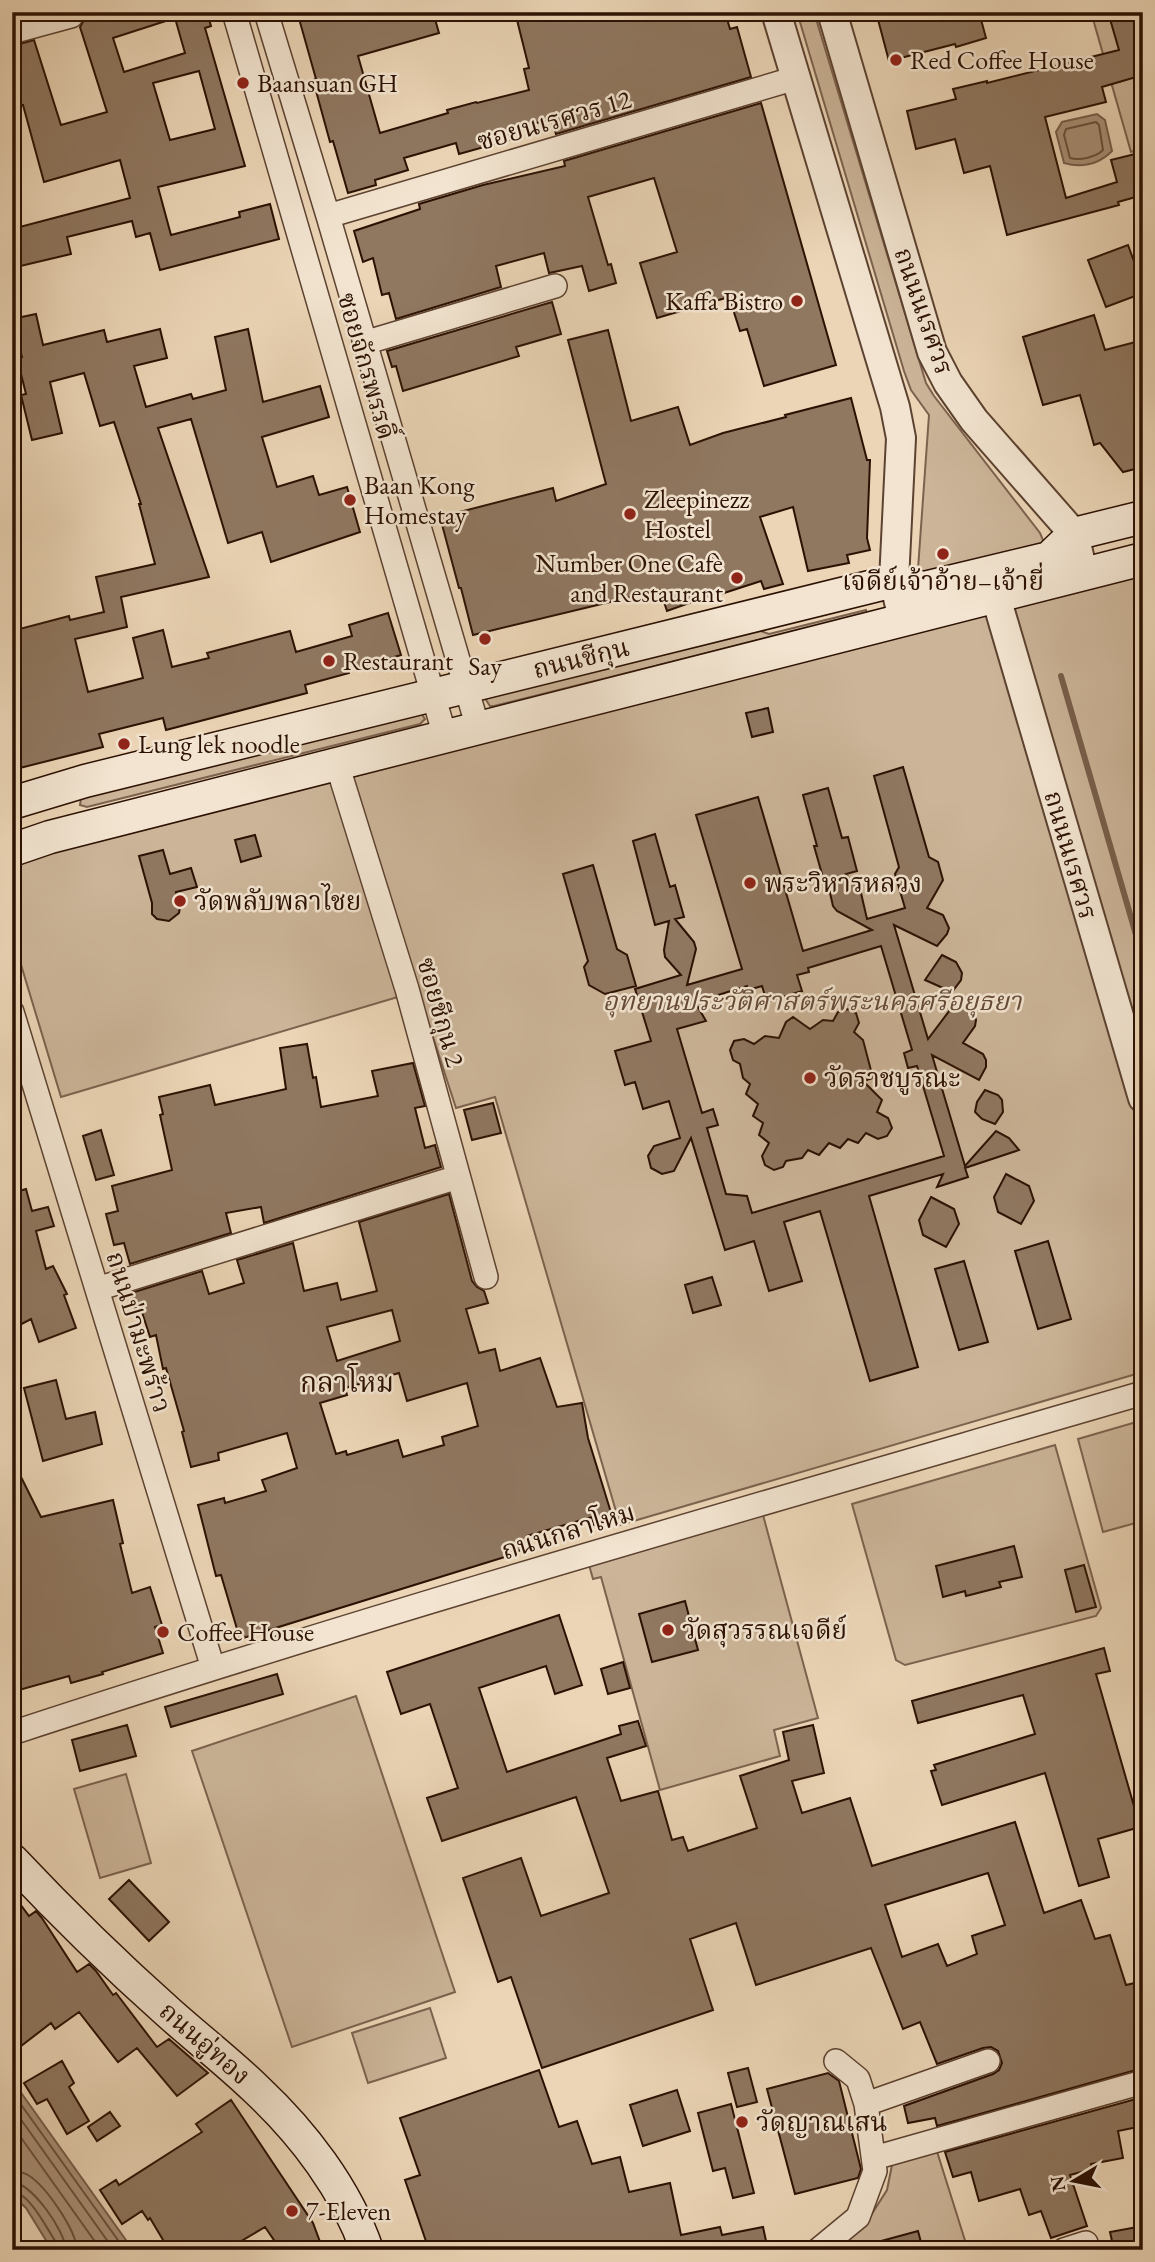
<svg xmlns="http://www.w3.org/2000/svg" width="1155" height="2262" font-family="'EB Garamond','Noto Serif Thai',serif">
	<rect width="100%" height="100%" fill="#ebd5b6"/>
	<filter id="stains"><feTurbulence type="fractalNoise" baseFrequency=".00286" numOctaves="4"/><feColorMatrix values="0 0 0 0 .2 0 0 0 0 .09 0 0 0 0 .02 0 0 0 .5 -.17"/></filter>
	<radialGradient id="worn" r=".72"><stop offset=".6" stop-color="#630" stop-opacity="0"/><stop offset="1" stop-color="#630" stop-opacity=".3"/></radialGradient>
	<path fill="#cbb498" stroke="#7c624e" stroke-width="2" d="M797 12H814L926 383 934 396 1040 533 1043 540 1041 546 923 574 918 569 929 415 911 390 904 371Z
		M1091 12H1143V148L1131 152Z
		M1143 573V1372L620 1525 495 1097 456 1108 418 991 61 1097 12 935V872L30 856Z
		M866 610 867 613 494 706H490L486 700 488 697 755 629 769 634Z
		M421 713 425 719 420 724 87 807 80 805 81 798Z
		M1143 1420V1521L1103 1532 1078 1439Z
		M1055 1445 1101 1608 1096 1616 905 1665 896 1660 852 1504Z
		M763 1515 818 1718 774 1730 780 1756 660 1790 601 1577 593 1579 589 1565Z
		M356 1696 455 1992 292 2047 192 1751Z
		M126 1774 151 1863 100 1878 74 1789Z
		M430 2008 446 2058 368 2083 352 2033Z
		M934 2142 968 2250H829L866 2223 887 2190 894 2155Z"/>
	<path fill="#aa9279" stroke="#785e4a" stroke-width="2" d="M1097 114 1105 120 1112 151C1099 164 1082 168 1064 163L1056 132 1062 122Z
		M12 2080 133 2250H52L26 2208 12 2195Z"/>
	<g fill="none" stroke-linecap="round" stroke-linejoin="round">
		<path stroke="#6b523e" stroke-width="2" d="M1096 122 1099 125 1103 150C1096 157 1080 161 1070 158L1064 135 1066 129Z
			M12 2092 125 2250
			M12 2107 114 2250
			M12 2125 101 2250
			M12 2171C18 2172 23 2172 28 2175 46 2186 76 2230 77 2250
			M12 2182C32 2183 65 2231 66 2250
			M12 2191C30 2193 47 2229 57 2244L58 2250"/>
		<path stroke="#785e4a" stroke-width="6" d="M1061 676 1143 959"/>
	</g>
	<path fill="#8f7760" stroke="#2c1103" stroke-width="2" fill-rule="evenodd" d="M84 12H207L211 26 205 28 245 166 158 187 171 235 240 217 239 212 270 204 279 239 160 270 150 233 136 237 132 221 67 237 71 254 12 268V229L130 198 120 160 44 182 23 105 18 106 12 87V46L34 40 61 125 107 112 80 27 84 20ZM175 18 185 53 124 72 113 38ZM199 71 215 129 170 140 153 83Z
		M307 12H433L439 33 358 56 380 133 448 113 447 110 476 102 477 103 529 90 524 69 529 68 515 12H572V19L597 12H725L730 29 737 27 751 77 556 134 551 119 511 130 513 139 459 154 456 143 404 158 408 170 375 180 376 185 348 193 333 141 330 142 313 80 316 79 298 15Z
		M876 12H979L986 38 956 47 955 44 889 61Z
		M1108 12H1143V75L1102 87 1106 102 1045 117 1066 198 1117 182 1111 160 1143 152V195L1118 202 1119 205 1007 235 990 166 964 173 955 139 916 149 907 111 956 99 953 89 987 81V83L1119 50Z
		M761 103 836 365 764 386 747 329 740 331 729 297 657 318 640 263 677 252 654 178 588 197 608 265 611 264 616 283 589 291 582 266 549 273 544 253 496 266 501 287 396 319 389 293 382 295 373 258 363 262 354 231 420 209 419 204 483 185 565 166 564 161Z
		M1128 245 1143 286V293L1106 307 1088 260Z
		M552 302 561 334 516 347 519 356 403 391 396 366 392 367 387 351Z
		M36 314 43 345 104 330 107 342 160 329 167 358 134 366 146 407 191 394 193 399 226 390 215 337 248 329 263 402 320 386 329 417 262 437 277 487 313 476 319 495 347 487 360 532 271 562 262 532 228 543 191 419 158 428 209 577 121 597 127 627 75 639 88 692 143 678 133 638 163 630 172 667 209 658 207 653 290 631 296 652 352 636 349 625 388 613 401 655 349 670V673L305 685 307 693 166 730 163 718 99 734 103 747 12 770V631L69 616 70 620 104 612 96 577 155 564 139 504H141L114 422 100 426 84 373 50 382 62 433 32 440 21 395 26 394 17 358 22 357 12 319Z
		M1094 315 1105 350 1143 340V467L1123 472 1100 443 1094 445 1080 395 1043 405 1023 337Z
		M608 330 631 421 678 407 690 445 723 433 786 417 785 415 851 398 867 460H870L867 538 870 550 847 555 849 563 808 571 793 507 760 517 783 584 764 589 761 581 721 594 720 592 667 611 660 590 473 635 461 588H459L440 517 553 488 556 501 606 484 568 340Z
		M768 708 773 732 752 737 746 713Z
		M903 767 929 857 938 862 943 880 927 908 943 915 949 928 947 934 937 946 894 925 928 1039 956 1002 970 1008 974 1013 976 1020 975 1026 963 1043 983 1054 986 1060V1067L979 1080 932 1055 965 1166 996 1131 1009 1138 1019 1150 965 1168 968 1177 937 1187 943 1174 869 1196 918 1367 870 1381 820 1211 784 1222 802 1281 769 1291 754 1241 725 1250 691 1138 674 1171 662 1174 651 1168 648 1156 654 1146 680 1138 669 1101 643 1109 635 1082 625 1085 615 1051 651 1041 635 989 681 975 665 957 664 950 669 921 655 925 633 841 655 834 670 887 675 885 684 917 675 919 694 942 696 949 687 985 742 969 696 815 758 797 803 951 872 930 837 911 833 906 827 880 824 881 814 846H817L803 795 828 788 842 838 848 837 857 871 846 874 861 893 867 919 905 908 895 874 899 867 874 776ZM881 946 912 1050 904 1053 908 1068 917 1066 944 1156 752 1213 747 1196 726 1194 707 1128 718 1125 713 1109 702 1113 677 1029 706 1021 695 1002 747 986 748 990 762 986 767 1002 802 991 797 975 809 972 808 968Z
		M255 835 261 856 241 862 235 840Z
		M163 850 170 874 191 868 197 887 176 892 180 907 179 913 169 921 157 919 152 914V903L139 856Z
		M593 865 617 949 627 955 636 986 605 994 589 985 584 967 588 961 563 874Z
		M942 955 956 962 962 973 961 980 952 992 925 980Z
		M848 1009 856 1013 859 1023 854 1032 863 1040 873 1078 863 1081 882 1100 877 1112 888 1118 892 1128 887 1136 878 1139 866 1133 858 1143 848 1139 840 1148 829 1143 819 1155 808 1150 802 1158 786 1161 783 1167 774 1170 765 1165 762 1156 769 1143 759 1135 763 1123 753 1116 758 1104 746 1094 750 1084 743 1078 740 1064 733 1060 730 1050 734 1041 744 1039 754 1044 765 1036 779 1038 786 1022 793 1017 810 1029 823 1020 833 1021 838 1012Z
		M307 1044 313 1078 316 1077 321 1107 378 1096 372 1071 413 1063 425 1106 415 1108 425 1148 435 1145 441 1167 264 1223 261 1207 226 1213 231 1233 130 1264 124 1243 114 1245 106 1214 118 1211 112 1186 172 1170 160 1115 163 1114 159 1097 210 1085 215 1105 286 1089 280 1048Z
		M985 1090 998 1095 1002 1100 1003 1112 995 1124 982 1119 975 1112 977 1102Z
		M493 1103 501 1133 472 1140 464 1110Z
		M101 1130 114 1175 96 1180 83 1136Z
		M1006 1174 1029 1186 1034 1201 1021 1224 998 1212 994 1197Z
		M26 1189 32 1211 48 1207 54 1226 36 1231 46 1269 53 1266 67 1294 64 1295 76 1328 39 1342 31 1319 12 1329V1193Z
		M449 1194 472 1281 477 1287 484 1291 488 1303 466 1309 479 1353 495 1349 500 1371 540 1358 557 1407 582 1403 588 1438 613 1519 594 1525 592 1517 527 1536 531 1547 508 1554V1556L240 1639 221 1575 216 1576 198 1505 224 1498 225 1503 266 1491 262 1480 297 1468 287 1433 218 1453 219 1460 191 1467 182 1432 184 1431 166 1368 163 1369 156 1335 150 1337 140 1306 135 1308 131 1293 202 1271 209 1294 244 1283 237 1260 293 1243 304 1291 337 1283 341 1300 377 1291 359 1222ZM392 1310 400 1341 337 1361 327 1327ZM399 1373 407 1401 467 1383 478 1426 442 1437 444 1445 403 1457 398 1440 347 1455 346 1451 336 1454 320 1403 347 1395 345 1388Z
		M931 1197 954 1209 959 1224 946 1247 923 1235 919 1220Z
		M1048 1241 1071 1319 1038 1329 1015 1251Z
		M964 1261 988 1342 959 1350 935 1269Z
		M712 1277 721 1305 693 1313 685 1285Z
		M56 1380 66 1419 95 1412 102 1444 43 1461 24 1388Z
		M12 1459 41 1517 113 1500 123 1543 120 1544 132 1593 150 1587 162 1625 155 1627 163 1653 102 1672 103 1674 71 1683 69 1676 12 1692Z
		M1014 1546 1022 1577 999 1582 1001 1587 966 1596 965 1591 943 1597 936 1566Z
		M1084 1565 1096 1607 1076 1612 1065 1570Z
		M685 1601 698 1650 652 1662 639 1614Z
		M559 1615 582 1685 555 1694 546 1666 479 1688 507 1772 621 1734 619 1726 638 1721 646 1746 607 1758 621 1801 658 1791 672 1840 683 1837 688 1851 757 1828 740 1776 789 1760 783 1732 813 1725 824 1773 792 1781 802 1813 850 1798 872 1866 1015 1822 1044 1913 1081 1900 1095 1939 1110 1935 1126 1985 1143 1981V2068L937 2126 935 2118 908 2123 904 2106 993 2074 999 2070 1002 2063 998 2051 991 2047 983 2048 937 2064 920 2022 903 2029 871 1948 756 1985 736 1923 690 1939 713 2010 542 2068 511 1977 498 1982 463 1878 521 1858 541 1916 609 1893 576 1797 442 1841 427 1798 458 1788 430 1704 401 1714 387 1672ZM988 1873 1005 1925 972 1936 977 1954 947 1966 938 1944 902 1957 885 1905Z
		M1104 1648 1110 1671 1096 1674 1140 1827 1098 1839 1109 1877 1079 1886 1045 1773 942 1805 931 1771 936 1770 934 1765 1035 1734 1023 1695 918 1723 912 1701Z
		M623 1662 630 1688 608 1694 601 1669Z
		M277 1674 283 1694 171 1727 165 1707Z
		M127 1725 136 1756 80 1771 72 1740Z
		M129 1880 169 1922 149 1941 109 1899Z
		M12 1893 29 1916 36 1911 42 1918 77 1972 89 1964 96 1971 113 1995 116 1993 157 2047 169 2039 208 2073 177 2096 137 2048 118 2062 79 2012 55 2029 51 2023 12 2053Z
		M62 2061 74 2083 69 2087 89 2121 67 2134 47 2099 37 2104 24 2083Z
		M748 2068 757 2102 737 2107 728 2073Z
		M539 2070 559 2127 577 2121 592 2164 620 2157 629 2192 670 2183 681 2235 720 2227 722 2235 763 2227 768 2250H526L523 2242 500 2250H429L405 2180 420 2175 400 2118Z
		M828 2073 839 2081 861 2169 858 2178 795 2194 767 2089Z
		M677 2090 690 2131 643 2146 630 2105Z
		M1143 2097V2126L1118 2131 1123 2158 1091 2164 1093 2169 1070 2175 1087 2226 1051 2238 1041 2211 1029 2215 1020 2189 979 2201 971 2172 953 2177 945 2152Z
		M231 2100 313 2223 323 2250H286L283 2241 276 2243 265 2227 226 2250H169L150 2218 148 2220 142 2211 122 2224 100 2190 116 2180 119 2185 202 2132 196 2124Z
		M731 2104 754 2193 733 2198 725 2168 713 2171 698 2113Z
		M110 2112 120 2126 97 2141 88 2127Z
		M1143 2226V2250H1114L1110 2232Z
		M918 2231 923 2250H870V2244Z"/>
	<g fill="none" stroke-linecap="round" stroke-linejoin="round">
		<defs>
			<path id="minor" d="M234 12 445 736
				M266 12 328 216 478 728
				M12 32 71 16
				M328 216 796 78
				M364 343 555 286
				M337 764 407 989 486 1277
				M12 1012 213 1668
				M97 1289 458 1177
				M12 1733C386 1610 765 1503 1143 1393
				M866 2104 988 2061
				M874 2158 1143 2082
				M818 2250 858 2217 875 2171 866 2104 858 2079 836 2061
				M1064 2250 1086 2243"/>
			<path id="tertiary" d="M776 12 895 407 901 438 894 581 903 619
				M832 12 932 352 948 383 974 420 1074 534 1083 573
				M990 577 1143 1098"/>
			<path id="secondary" d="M12 803 85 781 894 581 924 588 1049 558 1074 534 1143 517
				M12 850 50 837 1143 559
				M12 1860C62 1913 114 1964 168 2012 197 2038 228 2062 256 2089 303 2133 346 2189 367 2250"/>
		</defs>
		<use href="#minor" stroke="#5c4230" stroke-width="26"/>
		<use href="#tertiary" stroke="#5c4230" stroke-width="32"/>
		<use href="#secondary" stroke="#2c1103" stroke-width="35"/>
		<use href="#minor" stroke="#f2e4d0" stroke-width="23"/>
		<use href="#tertiary" stroke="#f2e4d0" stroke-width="28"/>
		<use href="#secondary" stroke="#f2e4d0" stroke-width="32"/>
	</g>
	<g fill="#8f2418" stroke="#f2e4d0" stroke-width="2.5">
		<circle cx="896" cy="60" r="7"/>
		<circle cx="243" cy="83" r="7"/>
		<circle cx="797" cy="301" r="7"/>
		<circle cx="350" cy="500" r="7"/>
		<circle cx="630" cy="514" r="7"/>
		<circle cx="943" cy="554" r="7"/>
		<circle cx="737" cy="578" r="7"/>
		<circle cx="485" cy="639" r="7"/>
		<circle cx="329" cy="661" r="7"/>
		<circle cx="124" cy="744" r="7"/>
		<circle cx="750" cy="883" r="7"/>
		<circle cx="180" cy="901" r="7"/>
		<circle cx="810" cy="1078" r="7"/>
		<circle cx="668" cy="1630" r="7"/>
		<circle cx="163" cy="1632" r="7"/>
		<circle cx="742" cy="2122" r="7"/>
		<circle cx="292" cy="2211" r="7"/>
	</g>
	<g text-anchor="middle" stroke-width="5" stroke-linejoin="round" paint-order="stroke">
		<g font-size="26" fill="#2c1103" stroke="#f2e4d0" text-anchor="start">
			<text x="910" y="69">Red Coffee House</text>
			<text x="257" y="92">Baansuan GH</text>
			<text x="783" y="310" text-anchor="end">Kaffa Bistro</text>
			<text x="364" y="494">Baan Kong<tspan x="364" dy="30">Homestay</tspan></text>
			<text x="644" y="508">Zleepinezz<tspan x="644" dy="30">Hostel</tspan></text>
			<text x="723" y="572" text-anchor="end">Number One Cafè<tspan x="723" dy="30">and Restaurant</tspan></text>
			<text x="943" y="590" text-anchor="middle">เจดีย์เจ้าอ้าย–เจ้ายี่</text>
			<text x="343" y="670">Restaurant</text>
			<text x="485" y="675" text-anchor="middle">Say</text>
			<text x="138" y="753">Lung lek noodle</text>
			<text x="764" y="892">พระวิหารหลวง</text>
			<text x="194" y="910">วัดพลับพลาไชย</text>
			<text x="824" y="1087">วัดราชบูรณะ</text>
			<text x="682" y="1639">วัดสุวรรณเจดีย์</text>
			<text x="177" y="1641">Coffee House</text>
			<text x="756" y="2131">วัดญาณเสน</text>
			<text x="306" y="2220">7-Eleven</text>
		</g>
		<g font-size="26" fill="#2c1103" stroke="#f2e4d0">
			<text transform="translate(554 120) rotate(-16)" y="9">ซอยนเรศวร 12</text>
			<text transform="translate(924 311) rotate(71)" y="9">ถนนนเรศวร</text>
			<text transform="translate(367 366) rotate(74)" y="9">ซอยจักรพรรดิ์</text>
			<text transform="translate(581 658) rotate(-14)" y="9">ถนนชีกุน</text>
			<text transform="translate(1071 855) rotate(74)" y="9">ถนนนเรศวร</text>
			<text transform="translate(441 1012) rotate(74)" y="9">ซอยชีกุน 2</text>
			<text transform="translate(139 1332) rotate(73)" y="9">ถนนป่ามะพร้าว</text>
			<text transform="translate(568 1531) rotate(-17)" y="9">ถนนกลาโหม</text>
			<text transform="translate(205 2043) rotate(41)" y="9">ถนนอู่ทอง</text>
		</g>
		<g font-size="26" font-style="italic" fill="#644a37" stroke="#f2e4d0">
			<text x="812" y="1010">อุทยานประวัติศาสตร์พระนครศรีอยุธยา</text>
		</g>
		<g font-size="28" fill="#2c1103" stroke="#f2e4d0">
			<text x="347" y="1392">กลาโหม</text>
		</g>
	</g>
	<rect width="1155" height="2262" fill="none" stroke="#ebd5b6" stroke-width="42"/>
	<rect x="14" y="14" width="1127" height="2234" fill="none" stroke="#2c1103" stroke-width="3.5"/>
	<rect x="21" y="21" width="1113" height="2220" fill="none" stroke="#2c1103" stroke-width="2"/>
	<g transform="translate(1074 2181) rotate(260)" stroke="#f2e4d0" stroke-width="5" paint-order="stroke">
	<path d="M0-5L12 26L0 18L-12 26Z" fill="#2c1103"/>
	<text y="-10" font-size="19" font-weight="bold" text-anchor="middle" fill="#2c1103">N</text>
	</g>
	<rect width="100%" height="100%" filter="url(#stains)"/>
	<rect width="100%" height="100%" fill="url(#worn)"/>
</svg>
